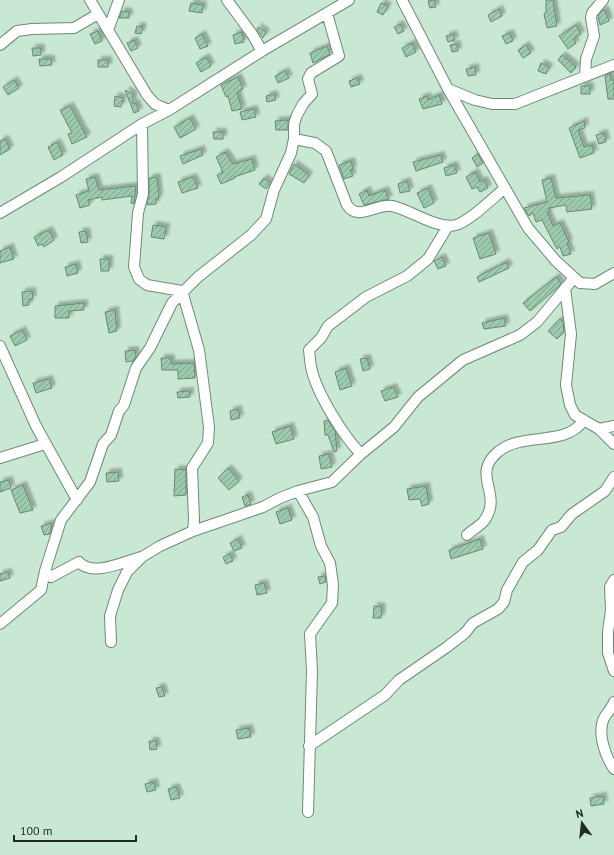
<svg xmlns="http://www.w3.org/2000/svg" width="614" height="855" font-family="'PT Sans',sans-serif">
	<defs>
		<pattern id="building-hatch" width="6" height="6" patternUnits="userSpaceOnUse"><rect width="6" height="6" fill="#9ccaac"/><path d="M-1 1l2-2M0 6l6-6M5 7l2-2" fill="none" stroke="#7fa48c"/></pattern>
		<filter id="shadow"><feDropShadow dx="3.5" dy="-3.5" stdDeviation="1" flood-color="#0004"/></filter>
	</defs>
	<rect width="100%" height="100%" fill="#c9e8d3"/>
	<path fill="url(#building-hatch)" stroke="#6a8774" filter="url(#shadow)" d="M434 0 436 7 430 8 428 1Z
		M546 0H553L557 26 547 28 544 14 546 13Z
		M191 3 203 5 202 13 189 11Z
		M381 3 388 6 383 15 377 12Z
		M499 9 502 16 491 22 488 15Z
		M603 10H605L609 21 600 25 598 16Z
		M122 11 129 12V18H119Z
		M400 24 404 31 398 34 394 27Z
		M576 25 581 34 573 39 576 43 568 49 559 36Z
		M137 26 143 27 141 34 135 33Z
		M258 27 266 32 263 38 257 30Z
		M98 31 102 41 95 44 90 34Z
		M242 32 244 42 235 44 233 35Z
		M510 33 513 41 506 44 502 36Z
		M202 34 208 46 200 49 195 38Z
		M453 34 455 40 448 42 446 36Z
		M134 40 138 48 131 51 127 43Z
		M412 43 416 52 406 57 402 48Z
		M457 44 458 51 452 52 450 45Z
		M526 45 531 53 523 58 518 50Z
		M327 46 330 54 313 63 310 53Z
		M32 48H41V55L33 56Z
		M562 55 576 67 571 73 558 60Z
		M206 57 211 66 201 72 196 63Z
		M39 59H51L52 65 40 66Z
		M98 60H108V67H98Z
		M541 63 549 67 546 74 538 71Z
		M475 67 476 75 468 76 466 69Z
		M285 71 289 78 278 83 275 76Z
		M610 73 611 80H614V99H608L605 76Z
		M238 77 243 89 237 92 242 109 232 111 228 96 226 97 221 85Z
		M358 78 360 84 351 87 349 81Z
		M14 80 19 88 8 95 3 87Z
		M581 86H590V94H581Z
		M125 90 133 94V104L136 103 139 111 134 113Z
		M274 94 276 100 267 102 266 96Z
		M439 95 442 104 423 109 419 99 427 96 428 100Z
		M115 96 123 98 121 107 114 106Z
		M70 106 87 137 72 144 68 134 72 133 60 110Z
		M254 109 256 117 242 120 240 112Z
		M190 118 196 129 180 138 174 127Z
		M288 120V130H276L275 121Z
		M584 121 585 128 578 130 584 147 592 145 594 153 580 158 569 128Z
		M213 132H223V139H214Z
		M604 133 606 142 599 144 596 135Z
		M5 139 10 149 0 155V141Z
		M57 142 63 155 54 160 48 147Z
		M201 149 203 155 183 164 180 156Z
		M225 152 233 164 252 159 255 170 234 177 235 178 221 184 217 175 223 172 216 157Z
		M478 154 483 163 477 167 472 158Z
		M441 155 443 162 416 171 413 162Z
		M351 161 353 169 350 170 353 176 344 179 339 165Z
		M294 164 309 175 304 183 289 174Z
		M454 165 457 173 446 176 444 168Z
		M475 172 480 182 484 180 488 188 480 192 477 187 472 189 466 177Z
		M95 177 99 190 136 186 134 204 131 203 132 196 102 200V197L88 200 90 205 80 208 76 195 89 191 86 179Z
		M157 177 159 196 158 199H156V204L147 205 149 194V178Z
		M193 177 198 188 182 193 178 182Z
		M264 178 270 183 266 189 259 184Z
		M551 178 556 198 590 195 592 209 567 212 566 205 549 208 550 211 547 212 553 226 560 223 569 242 567 243 571 254 563 256 560 247 557 249 542 220 536 222 533 213 529 216 524 208 547 202 542 180Z
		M407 181 410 191 400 193 398 184Z
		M428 188 434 203 424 208 417 193Z
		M367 190 369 196 385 190 389 199 364 205 359 194Z
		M153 225 166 227 164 239 151 237Z
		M49 230 54 240 44 247 42 244 38 246 34 237Z
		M86 231 88 242 81 243 79 232Z
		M489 233 496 254 480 259 473 238Z
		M10 247 14 259 0 263V251Z
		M442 257 446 266 438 269 434 261Z
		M100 259H109V271H101Z
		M506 262 509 268 479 282 477 277Z
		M76 264 78 273 67 276 65 267Z
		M556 277 561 283 559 286 530 311 523 303Z
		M32 291 33 299H29V305L23 306 22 292Z
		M84 303V310L69 311V318H55V306Z
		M115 310 117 331 109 333 105 312Z
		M504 318 506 326 484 329 482 323Z
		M560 319 563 322 564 332 557 339 548 331Z
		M22 330 27 340 15 346 10 336Z
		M135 350 136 357 133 361 126 362 125 351Z
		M161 358H171V364L194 363 195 378 178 379V370H162Z
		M367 358 370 369 363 371 360 359Z
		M346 368 352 386 340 390 335 372Z
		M49 379 52 388 36 393 33 383Z
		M393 387 398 397 385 401 381 391Z
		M190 391V397L178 398 177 392Z
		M238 409 240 418 231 420 230 411Z
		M328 420 335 431 337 451 334 452 328 435H325L324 421Z
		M290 426 294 439 276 444 272 432Z
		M329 454 332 467 321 469 319 456Z
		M228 468 239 481 229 490 218 478Z
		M175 469 186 470V495L174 496Z
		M118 472 119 481 107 482 106 473Z
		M9 480 11 488 0 492V482Z
		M23 485 33 510 20 513 11 490Z
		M426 486 429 504 422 506 420 499 409 500 407 489Z
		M248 495 251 504 245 506 242 497Z
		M288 508 292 520 280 524 276 512Z
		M52 523 50 534 44 535 41 526Z
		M238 539 242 548 234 551 230 543Z
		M480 539 483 549 451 559 449 550Z
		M230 554 233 561 226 564 223 557Z
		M8 572 10 578 0 581V574Z
		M325 576 326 582 320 584 318 577Z
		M264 583 267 593 257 595 255 585Z
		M374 606 382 607 381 618H373Z
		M162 687 165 696 159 697 156 688Z
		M249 728 251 737 238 739 236 730Z
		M149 741H156L157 749 150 750Z
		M154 782 156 790 147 792 145 784Z
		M176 787 180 798 171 800 168 789Z
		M603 796 604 804 591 806 590 798Z"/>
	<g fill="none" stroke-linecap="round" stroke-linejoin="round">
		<defs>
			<path id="minor" d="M90 0 147 95 155 104 169 110
				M227 0 252 34 262 51
				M402 0 448 89 528 228 556 261 580 283 595 284 614 273
				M108 30 119 0
				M0 45 17 31 32 29 74 28 98 14
				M585 76 586 59 594 36 591 18 592 13 603 0
				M448 89 475 100 492 104H515L614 65
				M142 124 143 194 138 213 134 267 139 279 147 285 182 291 199 350 209 427 208 443 192 468 194 520 193 531
				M294 139 315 143 326 151 347 205C358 222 377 203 392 206 411 210 438 230 456 225 470 221 494 197 505 188
				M0 213 61 177 142 124 169 110 262 51 349 0
				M565 288 571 334 566 385 570 405 575 415 599 429 614 444
				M0 346 36 426 77 500
				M599 429 614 426
				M361 454C344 437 318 395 312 371 310 364 310 357 309 350L321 338 328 326 366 297 407 276 428 259 448 226
				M0 458 45 444
				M298 491 313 517 321 546 330 563 333 585 332 603 310 634 312 671 308 812
				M467 535C472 530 480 526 484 521 504 494 470 475 498 452 522 431 565 448 584 420
				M45 571 51 577 79 562C92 577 123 562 141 557
				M614 580 610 587 611 610 608 632V653L614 671
				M0 624 41 590 45 571 61 520 90 482 103 444 111 435 119 411 124 405 136 368 150 348 172 303 198 277 251 235 266 219 274 190 291 153 294 139V124L297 115 303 104 312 94 308 79 311 73 339 56 327 13
				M111 642 110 616 118 590 127 572 142 557 160 546 193 531 263 507 280 498 298 491 332 482 361 454 394 427 418 397 463 360 520 335 537 322 574 278
				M614 702C612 708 607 713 604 718 597 733 605 756 614 769
				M309 746 385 695 399 680 447 647 465 633 473 623 498 609 504 602 507 590 523 562 538 550 552 530 561 527 572 514 605 491 614 477"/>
		</defs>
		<use href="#minor" stroke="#6d8a77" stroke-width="12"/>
		<use href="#minor" stroke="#fff" stroke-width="10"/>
	</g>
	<g transform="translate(582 823) rotate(345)" stroke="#c9e8d3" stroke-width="3" paint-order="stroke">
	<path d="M0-3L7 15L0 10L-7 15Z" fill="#202c25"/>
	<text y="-6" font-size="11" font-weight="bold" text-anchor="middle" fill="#202c25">N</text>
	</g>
	<path d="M14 835v6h122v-6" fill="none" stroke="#202c25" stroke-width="2"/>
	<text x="20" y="835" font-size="12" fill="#202c25" stroke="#c9e8d3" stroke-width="3" paint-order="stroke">100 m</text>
</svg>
